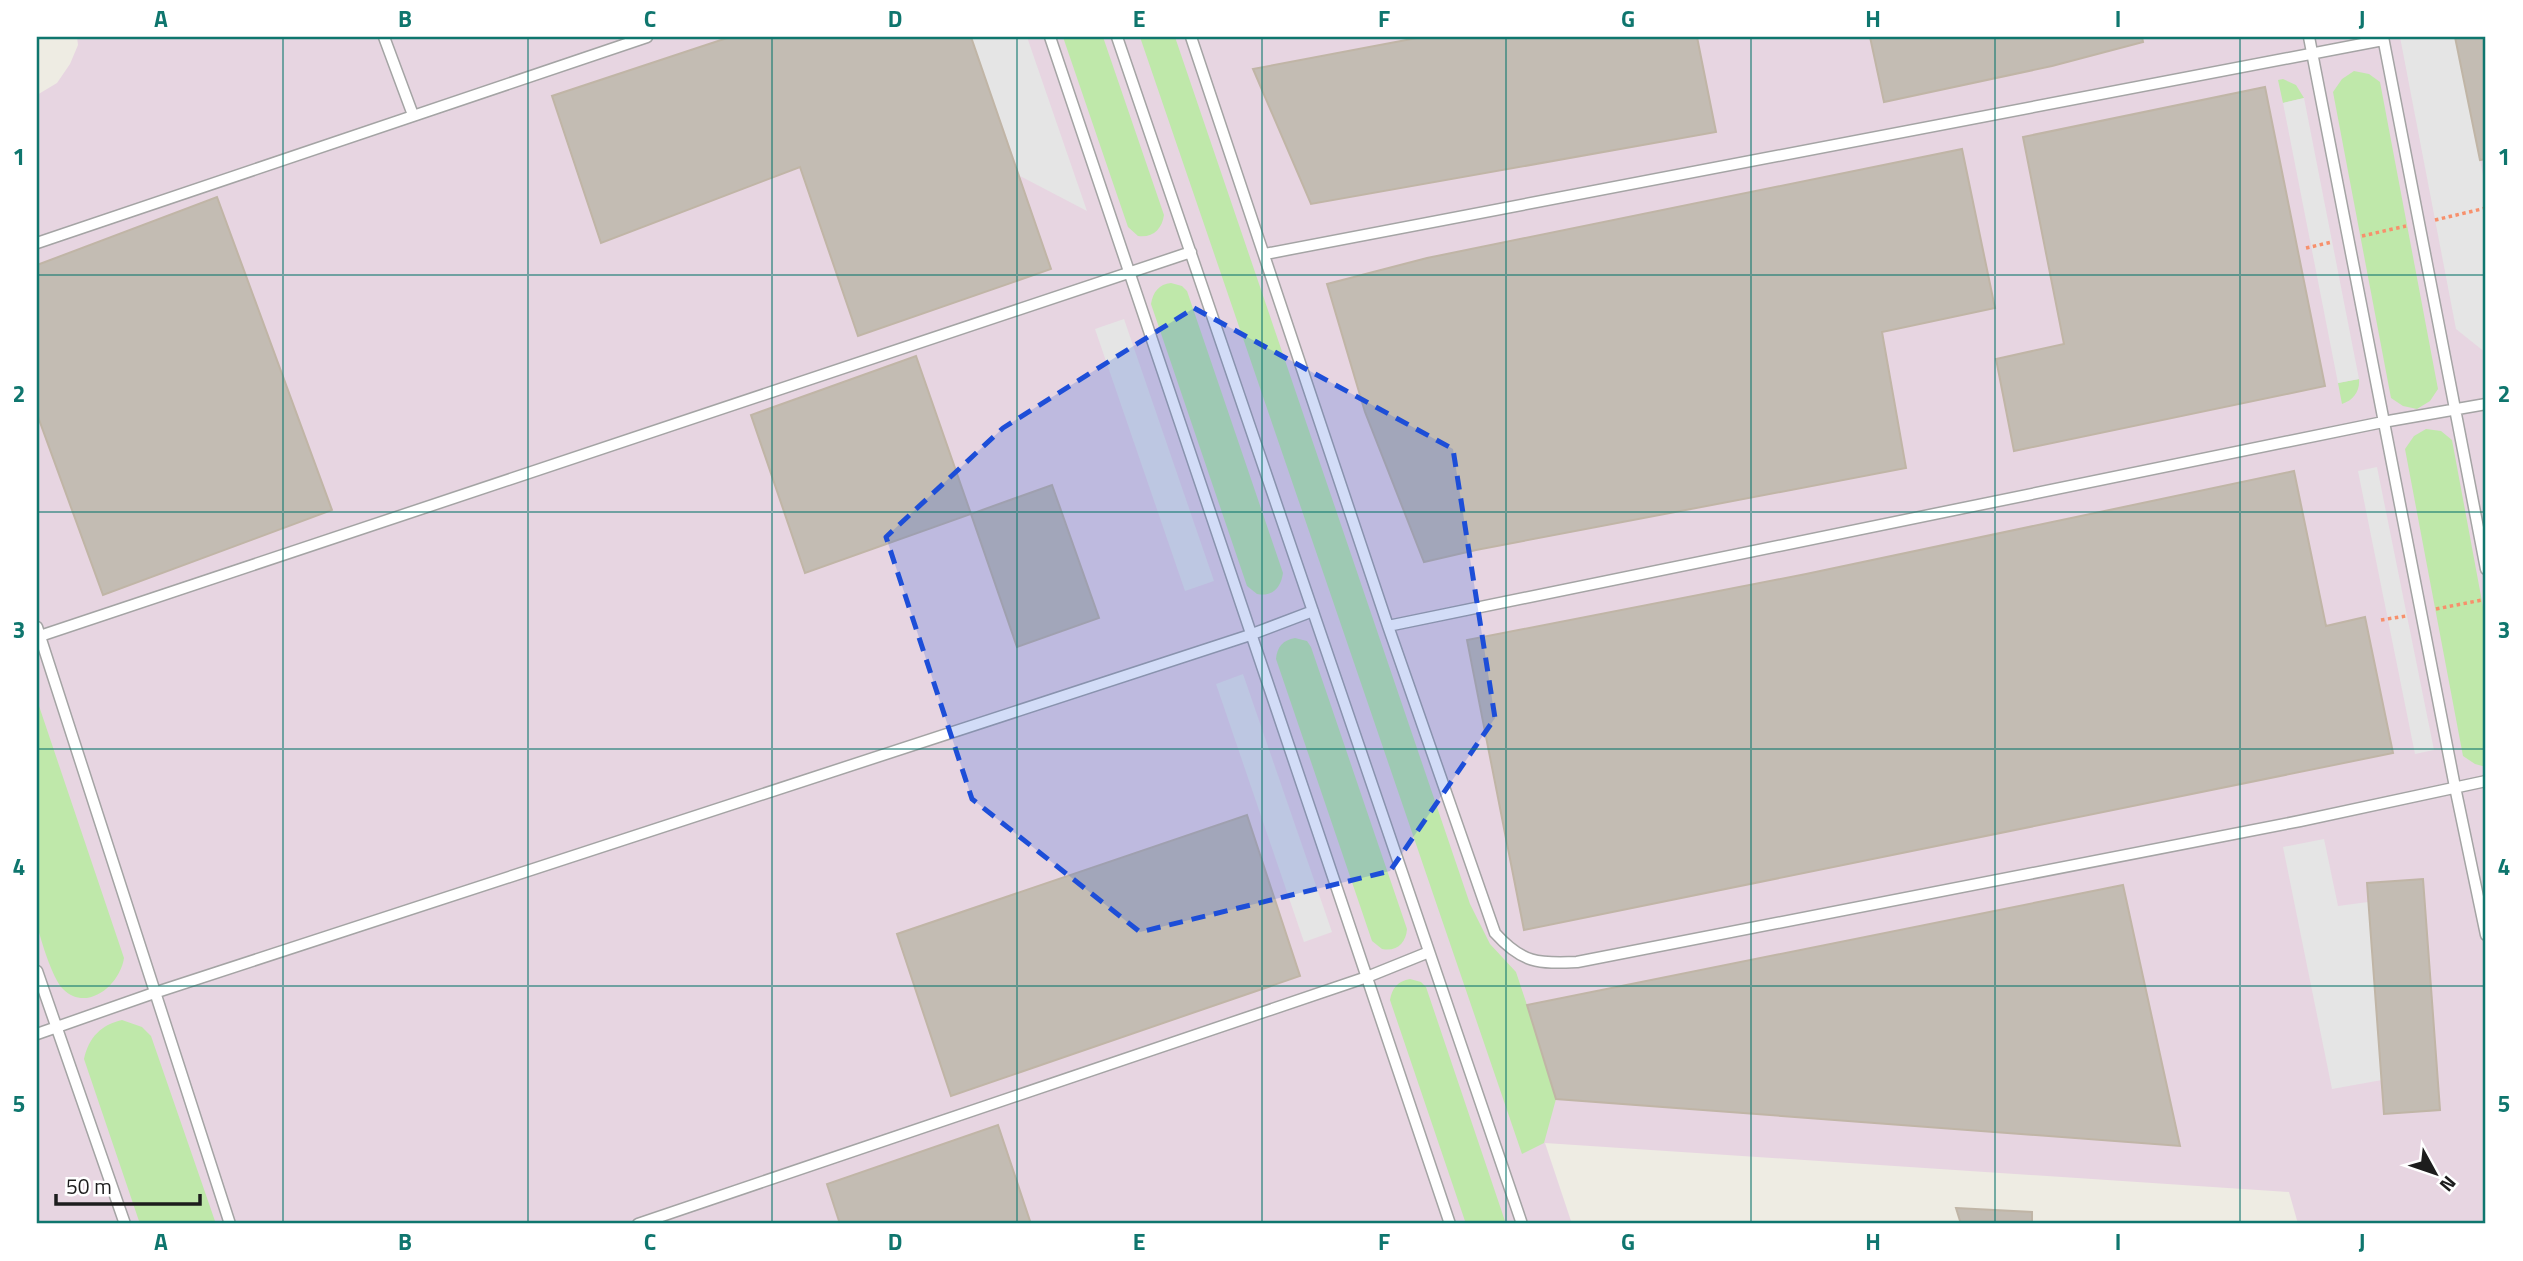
<svg xmlns="http://www.w3.org/2000/svg" width="2523" height="1261" font-family="'Titillium Web',sans-serif">
	<rect width="100%" height="100%" fill="#eeece3"/>
	<path fill="#e7d5e1" d="M77 37H2486V1224H2298L2289 1192 1545 1143 1572 1224H37V95L57 83 70 64 78 45Z"/>
	<path fill="#bfe8aa" d="M1063 37H1103L1164 215C1162 229 1153 238 1138 236L1128 227Z
		M1140 37H1175L1470 904 1490 944 1516 972 1527 1005 1556 1099 1544 1143 1522 1154Z
		M2354 71 2369 74 2380 82 2438 389 2430 401 2417 409 2403 406 2391 398 2333 92 2342 79Z
		M2283 79 2296 85 2304 98 2283 103 2278 80Z
		M1171 283 1182 286 1187 291 1283 573C1281 588 1272 597 1257 594L1247 586 1151 304C1153 292 1159 284 1171 283Z
		M2359 379C2360 391 2354 400 2342 404L2338 383Z
		M2426 429 2441 431 2452 440 2486 623V767L2475 764 2463 756 2405 449 2414 436Z
		M1295 638 1307 641 1311 647 1407 929C1406 943 1397 952 1382 949L1372 941 1276 659C1277 647 1283 640 1295 638Z
		M37 700 124 958C120 985 87 1013 63 989 52 978 41 940 37 925 33 905 37 881 37 861 37 807 37 754 37 700Z
		M1410 979 1421 982 1426 987 1506 1224H1466L1390 1000C1392 988 1398 981 1410 979Z
		M122 1020 142 1027 151 1036 216 1224H140L84 1059C89 1037 101 1025 122 1020Z"/>
	<path fill="#e5e5e5" d="M971 37H1027L1087 211 1020 176Z
		M2400 37H2455L2486 190V353L2456 329Z
		M2304 98 2359 379 2338 383 2283 103Z
		M1124 319 1214 581 1185 591 1095 329Z
		M2377 467 2434 750 2415 754 2358 471Z
		M1243 674 1332 932 1304 942 1216 684Z
		M2324 839 2338 906 2368 902 2382 1080 2332 1089 2283 847Z"/>
	<path fill="#c3bcb3" stroke="#c0b5a6" stroke-width="2" d="M730 37H971L1051 269 858 336 800 167 601 243 552 96Z
		M1422 37H1697L1716 132 1311 204 1253 69Z
		M1870 37H2142L2143 42 2052 66 1884 102Z
		M2455 37H2486V159L2480 160Z
		M2265 87 2325 386 2014 451 1996 359 2064 344 2023 137Z
		M1962 149 1995 308 1882 332 1906 468 1476 550 1424 562 1365 412 1327 284 1427 258Z
		M217 197 332 510 103 595 37 414V265Z
		M916 356 971 514 805 573 751 415Z
		M2294 471 2326 626 2365 617 2393 753 1524 930 1467 640 1806 574Z
		M1052 485 1099 618 1017 647 971 514Z
		M1247 815 1300 976 951 1096 897 934Z
		M2423 879 2440 1110 2384 1114 2367 883Z
		M2123 885 2180 1146 1556 1099 1527 1005Z
		M998 1125 1031 1224H840L827 1184Z
		M1956 1208 2032 1212V1224H1961Z"/>
	<g fill="none" stroke-linecap="round" stroke-linejoin="round">
		<defs>
			<path id="service" d="M384 37 413 115
				M1050 37 1450 1224
				M1117 37 1522 1224
				M1191 37 1388 626 1495 933C1522 963 1538 964 1577 962L2300 821 2486 781
				M2309 37 2455 787 2486 935
				M2383 37 2486 569
				M37 243 647 37
				M1265 254 2383 40
				M1388 626 2383 422 2486 404
				M37 627 230 1224
				M37 637 1191 252
				M37 971 125 1224
				M37 1034 154 993 1247 636 1313 611
				M638 1224 1367 977 1429 952"/>
		</defs>
		<use href="#service" stroke="#a4a4a4" stroke-width="13"/>
		<path stroke="#f7906c" stroke-width="3.5" stroke-dasharray="3.5 3.5" stroke-linecap="butt" d="M2435 220 2486 208
			M2362 236 2406 226
			M2306 248 2332 242
			M2436 609 2482 600
			M2381 620 2406 616"/>
		<use href="#service" stroke="#fff" stroke-width="10"/>
	</g>
	<path fill="#1d4ed8" fill-opacity="0.2" stroke="#1d4ed8" stroke-width="5" stroke-dasharray="14 9" stroke-linejoin="round" d="M1194 308 1453 449 1495 718 1390 871 1140 932 972 799 886 537 1003 428Z"/>
	<path fill="none" stroke="#0f766e" stroke-width="2" stroke-opacity="0.55" d="M283 37V1224M528 37V1224M772 37V1224M1017 37V1224M1262 37V1224M1506 37V1224M1751 37V1224M1995 37V1224M2240 37V1224M37 275H2486M37 512H2486M37 749H2486M37 986H2486"/>
	<rect width="2523" height="1261" fill="none" stroke="#ffffff" stroke-width="77"/>
	<g transform="translate(2435 1173) rotate(130)" stroke="#ffffff" stroke-width="5" paint-order="stroke">
	<path d="M0-5L12 26L0 18L-12 26Z" fill="#1d1d1d"/>
	<text y="-10" font-size="19" font-weight="bold" text-anchor="middle" fill="#1d1d1d">N</text>
	</g>
	<path d="M56 1194v10h144v-10" fill="none" stroke="#1d1d1d" stroke-width="3.5"/>
	<text x="66" y="1194" font-size="21" fill="#1d1d1d" stroke="#ffffff" stroke-width="5" paint-order="stroke">50 m</text>
	<rect x="38" y="38" width="2446" height="1184" fill="none" stroke="#0f766e" stroke-width="2.5"/>
	<g font-size="23" text-anchor="middle" font-weight="bold" fill="#0f766e">
		<text x="161" y="27">A</text>
		<text x="405" y="27">B</text>
		<text x="650" y="27">C</text>
		<text x="895" y="27">D</text>
		<text x="1139" y="27">E</text>
		<text x="1384" y="27">F</text>
		<text x="1628" y="27">G</text>
		<text x="1873" y="27">H</text>
		<text x="2118" y="27">I</text>
		<text x="2362" y="27">J</text>
		<text x="19" y="165">1</text>
		<text x="2504" y="165">1</text>
		<text x="19" y="402">2</text>
		<text x="2504" y="402">2</text>
		<text x="19" y="638">3</text>
		<text x="2504" y="638">3</text>
		<text x="19" y="875">4</text>
		<text x="2504" y="875">4</text>
		<text x="19" y="1112">5</text>
		<text x="2504" y="1112">5</text>
		<text x="161" y="1250">A</text>
		<text x="405" y="1250">B</text>
		<text x="650" y="1250">C</text>
		<text x="895" y="1250">D</text>
		<text x="1139" y="1250">E</text>
		<text x="1384" y="1250">F</text>
		<text x="1628" y="1250">G</text>
		<text x="1873" y="1250">H</text>
		<text x="2118" y="1250">I</text>
		<text x="2362" y="1250">J</text>
	</g>
</svg>
